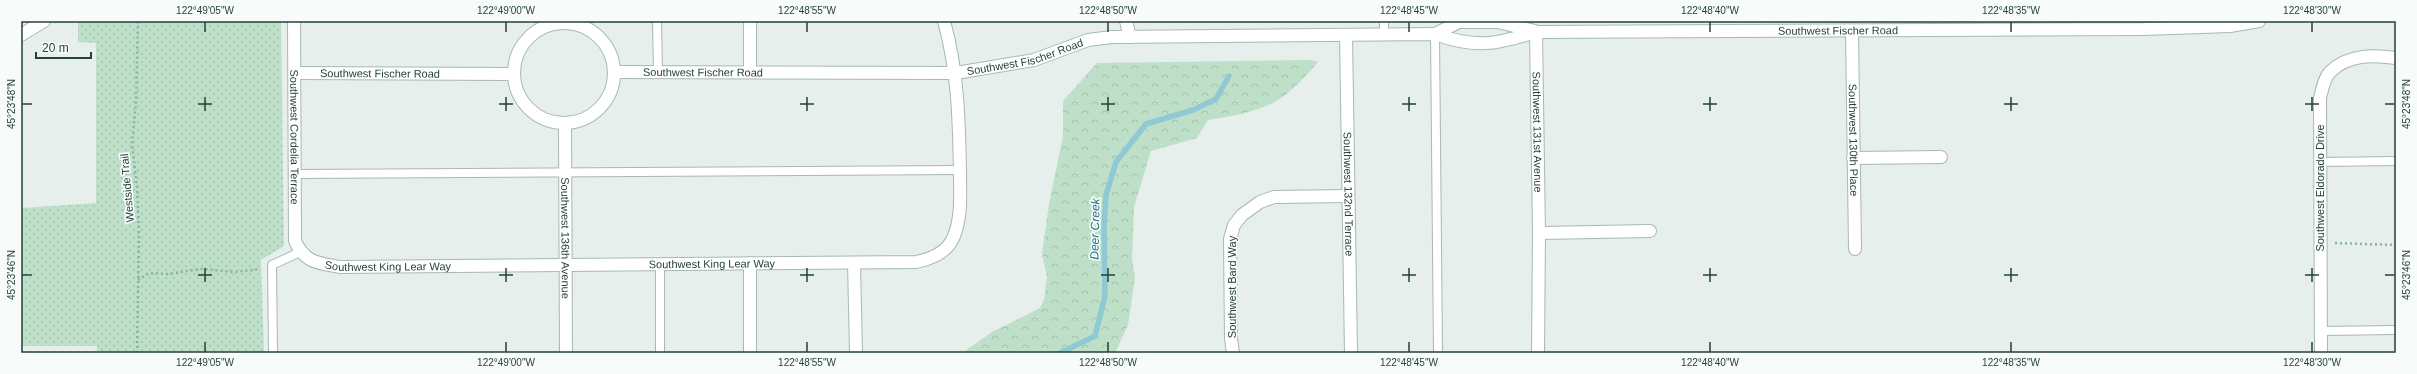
<svg xmlns="http://www.w3.org/2000/svg" width="2417" height="374" font-family="Helvetica,sans-serif">
	<defs>
		<pattern id="green-dots" width="8" height="8" patternUnits="userSpaceOnUse"><rect width="8" height="8" fill="#bfe0c8"/><path d="M2 2h.1M6 6h.1" fill="none" stroke="#a4c1ad" stroke-width="1.8" stroke-linecap="round"/></pattern>
		<pattern id="forest-crowns" width="20" height="18" patternUnits="userSpaceOnUse"><rect width="20" height="18" fill="#bfe0c8"/><path d="M2 6a3 3 0 1 1 6 0M12 15a3 3 0 1 1 6 0" fill="none" stroke="#a4c1ad"/></pattern>
	</defs>
	<rect width="100%" height="100%" fill="#e6efeb"/>
	<path fill="url(#green-dots)" d="M78 21H281L284 246 261 260 264 353H97V346H21V208L96 203V43L78 42Z"/>
	<path fill="url(#forest-crowns)" d="M1311 60 1318 62C1309 72 1300 83 1290 91 1268 111 1236 115 1208 120L1197 138 1151 151 1134 207 1132 260 1135 277 1128 325 1115 353H962L992 332 1040 308 1044 300 1047 277 1042 254 1049 204 1063 136V101L1097 63Z"/>
	<g fill="none" stroke-linecap="round" stroke-linejoin="round">
		<path stroke="#8ec9d4" stroke-width="5.5" d="M1060 353 1095 336 1105 296 1104 228 1106 195 1116 162 1146 124 1193 110 1216 99 1229 76"/>
		<defs>
			<path id="lane" d="M657 21 658 72
				M1384 21V34
				M1435 34 1438 353
				M2319 162 2396 161
				M295 174 960 170
				M660 264V353
				M2321 331 2396 330
				M273 353 272 265 300 252"/>
			<g id="street">
				<path id="s1" d="M294 21 295 241C305 263 318 263 340 267L916 262C931 259 948 252 954 236 962 216 960 194 960 172 959 120 958 71 944 21"/>
				<path d="M750 21V71"/>
				<path d="M1126 21 1130 37"/>
				<circle cx="564" cy="73" r="50"/>
				<path id="s2" d="M1852 31 1855 249"/>
				<path id="s3" d="M1536 32 1539 233 1538 353"/>
				<path d="M1435 34 1459 22H1498L1535 31"/>
				<path d="M21 35 44 21"/>
				<path id="s4" d="M1346 35 1351 353"/>
				<path id="s5" d="M614 72 956 73 1034 60 1088 40 1112 37 1435 34C1476 49 1496 44 1536 32"/>
				<path id="s6" d="M295 73 513 74"/>
				<path id="s7" d="M565 124 566 353"/>
				<path d="M1853 158 1941 157"/>
				<path d="M1539 233 1650 231"/>
				<path d="M750 263V353"/>
				<path d="M854 263 856 353"/>
				<path d="M1233 353 1231 339 1230 239 1234 225 1242 215 1260 202 1274 197 1348 196"/>
				<path d="M2321 353 2320 98C2322 90 2324 78 2330 72 2348 54 2373 55 2396 58"/>
			</g>
			<g id="secondary">
				<path id="s8" d="M1536 32 2143 29 2230 26 2259 21"/>
			</g>
		</defs>
		<use href="#lane" stroke="#a8b8b2" stroke-width="10"/>
		<use href="#street" stroke="#a8b8b2" stroke-width="14"/>
		<use href="#secondary" stroke="#a4bbb3" stroke-width="14"/>
		<path stroke="#86b3a5" stroke-width="2.5" stroke-dasharray="2 3" stroke-linecap="butt" d="M2335 243 2396 245
			M138 280 149 273 168 274 201 269 235 272 260 269
			M137 353 139 233 137 187 132 144 136 102 138 21"/>
		<use href="#lane" stroke="#fff" stroke-width="8"/>
		<use href="#street" stroke="#fff" stroke-width="12"/>
		<use href="#secondary" stroke="#fff" stroke-width="12"/>
	</g>
	<path fill="none" stroke="#24423a" stroke-width="1.5" d="M205 22V32M506 22V32M807 22V32M1108 22V32M1409 22V32M1710 22V32M2011 22V32M2312 22V32M205 97V111M506 97V111M807 97V111M1108 97V111M1409 97V111M1710 97V111M2011 97V111M2312 97V111M22 104H32M198 104H212M499 104H513M800 104H814M1101 104H1115M1402 104H1416M1703 104H1717M2004 104H2018M2305 104H2319M2385 104H2395M205 268V282M506 268V282M807 268V282M1108 268V282M1409 268V282M1710 268V282M2011 268V282M2312 268V282M22 275H32M198 275H212M499 275H513M800 275H814M1101 275H1115M1402 275H1416M1703 275H1717M2004 275H2018M2305 275H2319M2385 275H2395M205 342V352M506 342V352M807 342V352M1108 342V352M1409 342V352M1710 342V352M2011 342V352M2312 342V352"/>
	<g text-anchor="middle" stroke-width="3.5" stroke-linejoin="round" paint-order="stroke">
		<g font-size="11" fill="#24423a" stroke="#f7fbf9">
			<text dy="4" stroke="none"><textPath href="#s8" startOffset="302">Southwest Fischer Road</textPath></text>
			<text dy="4" stroke="none"><textPath href="#s5" startOffset="413">Southwest Fischer Road</textPath></text>
			<text dy="4" stroke="none"><textPath href="#s5" startOffset="89">Southwest Fischer Road</textPath></text>
			<text dy="4" stroke="none"><textPath href="#s6" startOffset="85">Southwest Fischer Road</textPath></text>
			<text dy="4" stroke="none"><textPath href="#s3" startOffset="100">Southwest 131st Avenue</textPath></text>
			<text dy="4" stroke="none"><textPath href="#s1" startOffset="116">Southwest Cordelia Terrace</textPath></text>
			<text dy="4" stroke="none"><textPath href="#s2" startOffset="109">Southwest 130th Place</textPath></text>
			<text transform="translate(127 188) rotate(-95)" y="4">Westside Trail</text>
			<text transform="translate(2320 188) rotate(-90)" y="4">Southwest Eldorado Drive</text>
			<text dy="4" stroke="none"><textPath href="#s4" startOffset="159">Southwest 132nd Terrace</textPath></text>
			<text dy="4" stroke="none"><textPath href="#s7" startOffset="114">Southwest 136th Avenue</textPath></text>
			<text dy="4" stroke="none"><textPath href="#s1" startOffset="647">Southwest King Lear Way</textPath></text>
			<text dy="4" stroke="none"><textPath href="#s1" startOffset="323">Southwest King Lear Way</textPath></text>
			<text transform="translate(1232 287) rotate(-90)" y="4">Southwest Bard Way</text>
		</g>
		<g font-size="12" font-style="italic" fill="#1c6f80" stroke="#f7fbf9">
			<text transform="translate(1095 229) rotate(-89)" y="4">Deer Creek</text>
		</g>
	</g>
	<rect width="2417" height="374" fill="none" stroke="#f7fbf9" stroke-width="44"/>
	<path d="M36 52v6h55v-6" fill="none" stroke="#24423a" stroke-width="2"/>
	<text x="42" y="52" font-size="12" fill="#24423a" stroke="#f7fbf9" stroke-width="3" paint-order="stroke">20 m</text>
	<rect x="22" y="22" width="2373" height="330" fill="none" stroke="#24423a" stroke-width="1.5"/>
	<g font-size="10" text-anchor="middle" fill="#24423a">
		<text x="205" y="14">122°49'05"W</text>
		<text x="506" y="14">122°49'00"W</text>
		<text x="807" y="14">122°48'55"W</text>
		<text x="1108" y="14">122°48'50"W</text>
		<text x="1409" y="14">122°48'45"W</text>
		<text x="1710" y="14">122°48'40"W</text>
		<text x="2011" y="14">122°48'35"W</text>
		<text x="2312" y="14">122°48'30"W</text>
		<text transform="translate(11 104) rotate(-90)" y="4">45°23'48"N</text>
		<text transform="translate(2406 104) rotate(-90)" y="4">45°23'48"N</text>
		<text transform="translate(11 275) rotate(-90)" y="4">45°23'46"N</text>
		<text transform="translate(2406 275) rotate(-90)" y="4">45°23'46"N</text>
		<text x="205" y="366">122°49'05"W</text>
		<text x="506" y="366">122°49'00"W</text>
		<text x="807" y="366">122°48'55"W</text>
		<text x="1108" y="366">122°48'50"W</text>
		<text x="1409" y="366">122°48'45"W</text>
		<text x="1710" y="366">122°48'40"W</text>
		<text x="2011" y="366">122°48'35"W</text>
		<text x="2312" y="366">122°48'30"W</text>
	</g>
</svg>
